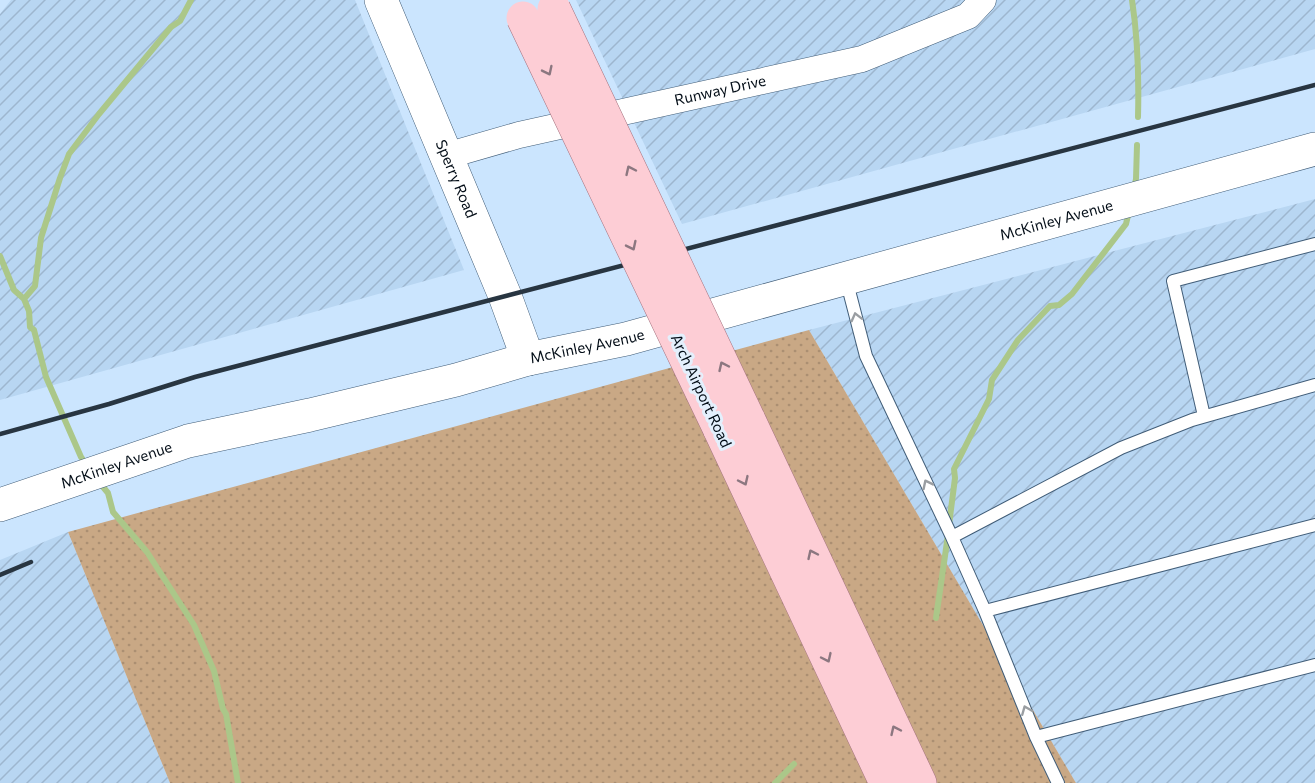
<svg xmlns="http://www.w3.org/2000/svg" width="1315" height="783" font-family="Commissioner,sans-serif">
	<defs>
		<pattern id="industrial-furrows" width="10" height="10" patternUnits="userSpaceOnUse" patternTransform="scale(1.5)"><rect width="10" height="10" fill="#b8d6f2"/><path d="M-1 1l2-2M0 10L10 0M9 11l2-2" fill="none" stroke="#9db6cf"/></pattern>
		<pattern id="grass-dots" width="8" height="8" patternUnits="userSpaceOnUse" patternTransform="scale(1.5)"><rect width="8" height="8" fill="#c9a885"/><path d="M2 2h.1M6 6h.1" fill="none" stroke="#ab8f72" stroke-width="1.8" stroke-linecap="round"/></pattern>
	</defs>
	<rect width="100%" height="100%" fill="#cbe5fe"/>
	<path fill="url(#industrial-furrows)" d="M11 0H355L464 270 0 400V14Z
		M576 0H1315V49L682 224Z
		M1315 199V783H1076L809 330Z
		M68 532 170 783H0V560Z"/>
	<path fill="url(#grass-dots)" d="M809 330 1076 783H170L68 532Z"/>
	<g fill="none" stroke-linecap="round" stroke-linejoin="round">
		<path stroke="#abc789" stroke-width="6" d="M1132 0C1138 39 1139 78 1138 117
			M1134 189 1136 179 1137 145
			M0 256 14 290 24 299 29 311 30 327 34 330 46 377 81 457 86 464
			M24 299 35 286 41 238 60 178 69 154 99 114 171 27 180 21 191 0
			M99 482 108 493 113 512 147 552 194 625 214 671 223 709 226 714 238 783
			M949 525 955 478 954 469 989 399 992 380 1018 340 1050 306 1059 305 1072 294 1126 224 1129 211
			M936 618 948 535
			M775 783 794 764"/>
		<defs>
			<path id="lane" d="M846 279 866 356 952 537 985 611 1036 737 1058 783
				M1204 416 1173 281 1315 244
				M952 537 1121 448 1192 420 1315 385
				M985 611 1315 525
				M1036 737 1315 665"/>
			<g id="street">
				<path id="s1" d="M446 156 519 135 862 59 968 16 983 0"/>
			</g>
			<g id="secondary">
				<path id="s2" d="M381 0 505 296 528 359"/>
				<path id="s3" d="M0 505 188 441 310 415 456 380 528 359 626 339 1315 149"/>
			</g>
			<path id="primary" d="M748 418 920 783
				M719 428 886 783"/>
		</defs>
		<use href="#lane" stroke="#415d78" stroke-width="14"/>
		<use href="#street" stroke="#415d78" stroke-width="27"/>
		<use href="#secondary" stroke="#415d78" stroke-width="34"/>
		<use href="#primary" stroke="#a57480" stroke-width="34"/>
		<use href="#lane" stroke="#fff" stroke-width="12"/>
		<use href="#street" stroke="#fff" stroke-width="26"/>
		<use href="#secondary" stroke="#fff" stroke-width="33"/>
		<use href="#primary" stroke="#fdcdd5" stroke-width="33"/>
		<path stroke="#283541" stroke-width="4.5" d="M0 434 109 404 195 377 1315 85
			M0 575 31 562"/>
		<defs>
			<path id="primary-bridge" d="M554 9 748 418
				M523 18 719 428"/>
		</defs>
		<use href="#primary-bridge" stroke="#a57480" stroke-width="34" stroke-linecap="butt"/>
		<use href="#primary-bridge" stroke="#fdcdd5" stroke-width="33"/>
	</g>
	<defs><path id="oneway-chevron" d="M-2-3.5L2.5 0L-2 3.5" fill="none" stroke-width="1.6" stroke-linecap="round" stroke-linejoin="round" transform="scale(1.5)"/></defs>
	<g stroke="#8c7780">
		<use href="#oneway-chevron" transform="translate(548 71) rotate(64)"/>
		<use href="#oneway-chevron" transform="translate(630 170) rotate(-115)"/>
		<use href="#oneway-chevron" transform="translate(632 246) rotate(64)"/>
		<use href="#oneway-chevron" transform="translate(723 366) rotate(-115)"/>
		<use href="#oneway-chevron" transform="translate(744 481) rotate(65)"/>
		<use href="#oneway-chevron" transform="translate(812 554) rotate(-115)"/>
		<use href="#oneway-chevron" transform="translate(827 658) rotate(65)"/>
		<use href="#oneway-chevron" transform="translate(895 730) rotate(-115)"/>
	</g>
	<g stroke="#9a9ea2">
		<use href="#oneway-chevron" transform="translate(856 317) rotate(-104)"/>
		<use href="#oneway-chevron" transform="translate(927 484) rotate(-116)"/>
		<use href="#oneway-chevron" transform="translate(1026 710) rotate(-112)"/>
	</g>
	<g text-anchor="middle" stroke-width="6" stroke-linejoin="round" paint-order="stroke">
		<g font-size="15" fill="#030d17" stroke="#e4f0fd">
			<text dy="5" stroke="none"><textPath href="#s1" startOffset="282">Runway Drive</textPath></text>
			<text dy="5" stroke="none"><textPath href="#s2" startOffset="194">Sperry Road</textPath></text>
			<text dy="5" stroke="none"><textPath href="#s3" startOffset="1095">McKinley Avenue</textPath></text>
			<text dy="5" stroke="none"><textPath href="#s3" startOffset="609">McKinley Avenue</textPath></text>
			<text transform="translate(701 391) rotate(65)" y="5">Arch Airport Road</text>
			<text dy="5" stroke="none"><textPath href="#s3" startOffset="123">McKinley Avenue</textPath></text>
		</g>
	</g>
</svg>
